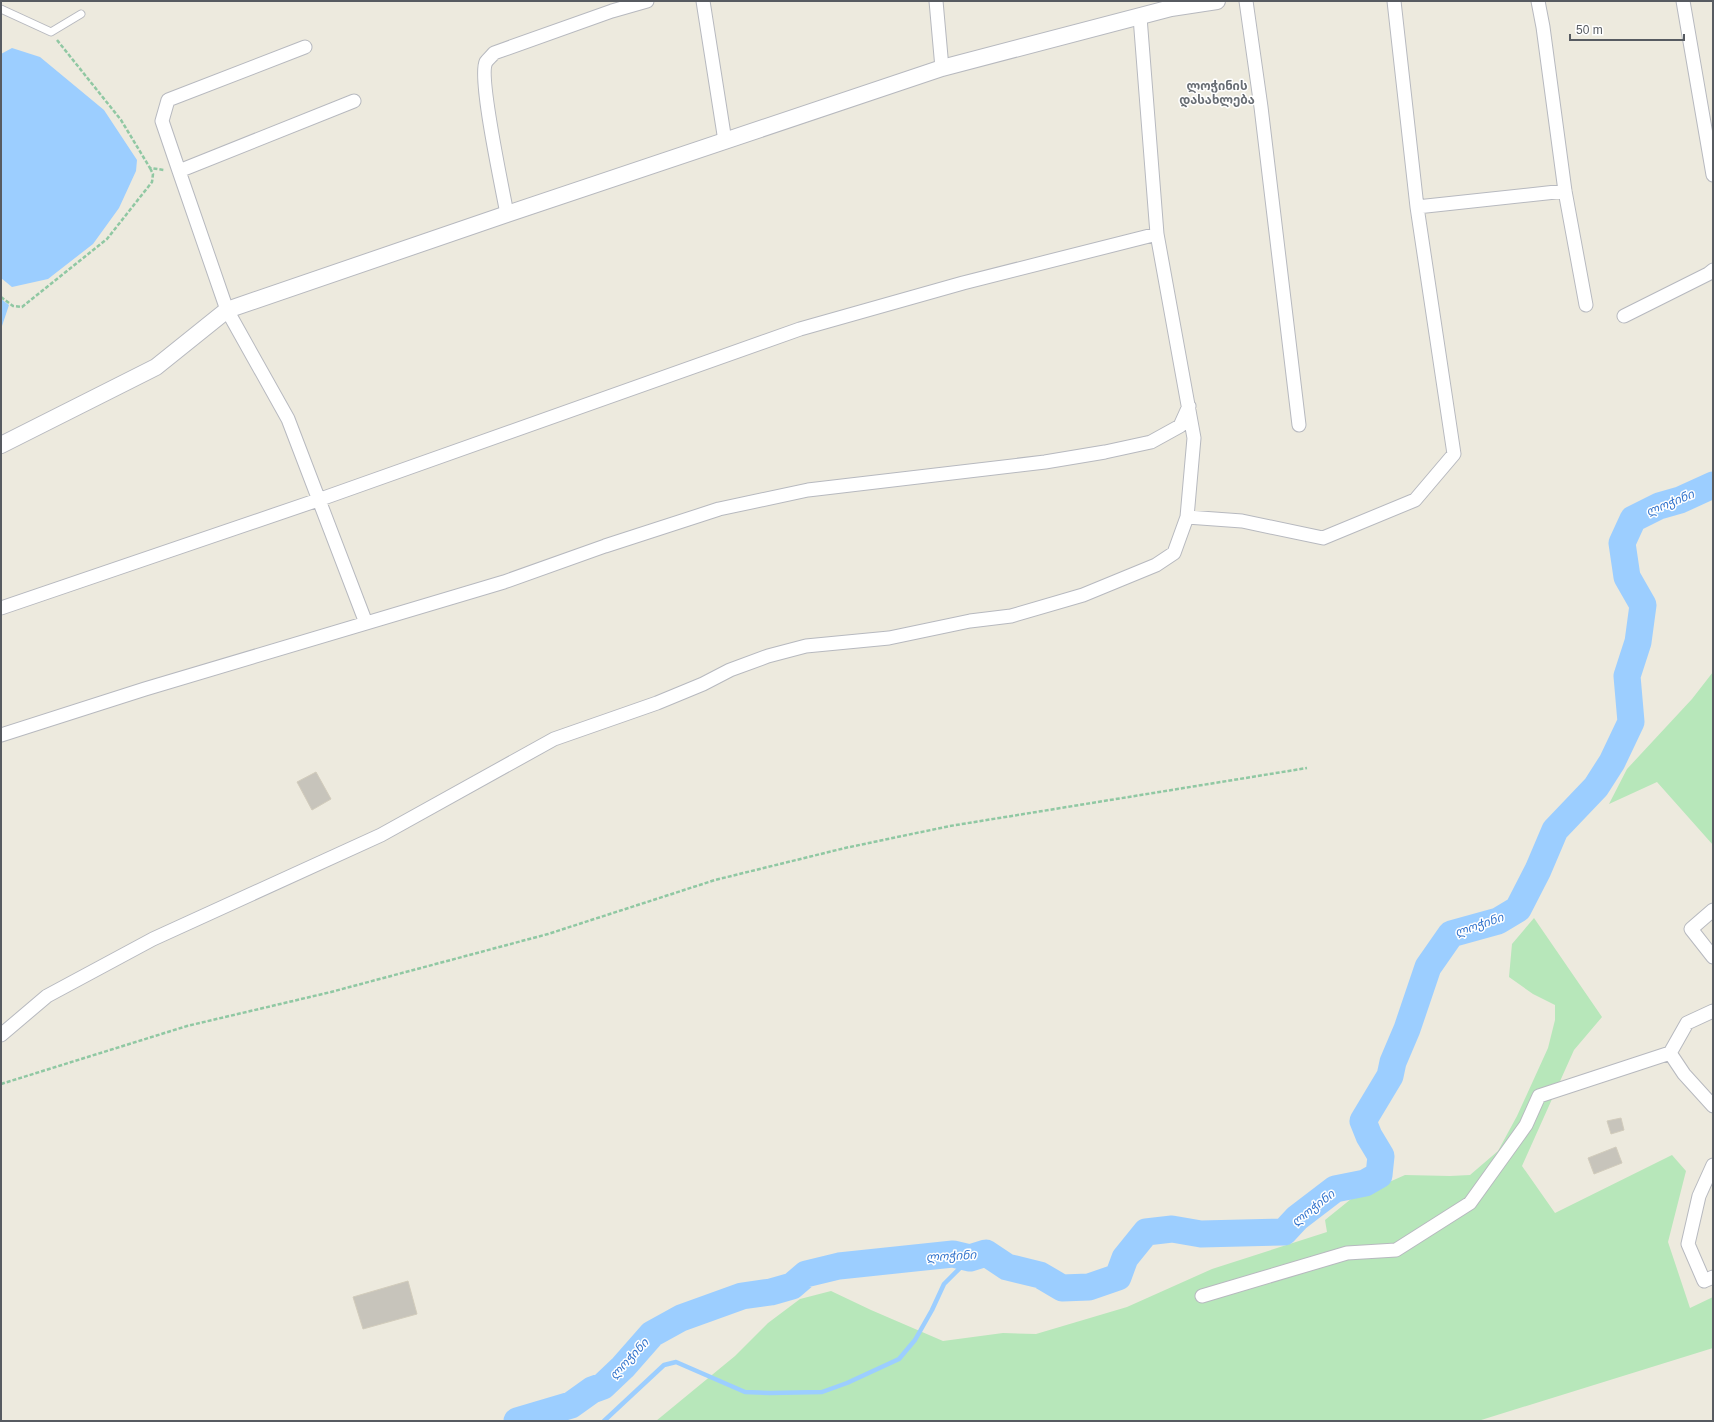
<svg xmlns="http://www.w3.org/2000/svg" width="1714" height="1422" font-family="Helvetica,'Noto Sans Georgian',sans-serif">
	<rect width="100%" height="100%" fill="#edeade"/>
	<path fill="#b7e7ba" d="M1713 672V845L1657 782 1609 804 1627 769 1692 699Z
		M1534 918 1602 1017 1574 1050 1522 1166 1555 1213 1672 1155 1686 1171 1668 1242 1690 1308 1713 1297V1348L1478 1421H656L735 1356 768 1323 800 1299 831 1291 871 1310 943 1341 1003 1333 1036 1334 1127 1307 1212 1269 1327 1232 1325 1220 1351 1199 1405 1175 1450 1176 1470 1175 1498 1151 1517 1116 1548 1048 1555 1020V1005L1533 994 1509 977 1512 944Z"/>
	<path fill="#9cceff" d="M12 48 40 57 104 110 137 160 136 171 119 208 93 244 48 279 12 287 1 278V54Z
		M1 299 9 305 1 329Z"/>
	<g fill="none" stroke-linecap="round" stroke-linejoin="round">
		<path stroke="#9cceff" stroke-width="4.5" d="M604 1421 664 1365 676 1362 745 1392 770 1393 822 1392 847 1383 899 1359 915 1340 932 1310 944 1284 970 1258"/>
		<path stroke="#9cceff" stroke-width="27" d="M517 1421 571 1405 592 1390 603 1386 623 1367 652 1334 681 1318 742 1296 771 1292 792 1286 806 1274 839 1266 953 1254 970 1258 986 1253 1007 1267 1040 1275 1062 1288 1089 1287 1118 1277 1125 1258 1146 1232 1172 1229 1201 1234 1284 1232 1297 1218 1335 1189 1365 1183 1379 1175 1381 1156 1369 1136 1363 1121 1390 1076 1393 1062 1407 1029 1428 967 1451 934 1498 921 1518 909 1538 870 1555 830 1596 787 1612 762 1631 722 1627 676 1638 642 1643 605 1627 577 1622 543 1633 519 1659 506 1680 500 1713 485"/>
	</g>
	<path fill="#c7c4bb" stroke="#d2ccbc" d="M316 772 331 799 312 810 297 782Z
		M1621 1118 1624 1130 1611 1134 1607 1121Z
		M1616 1147 1622 1163 1594 1174 1588 1158Z
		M408 1281 417 1314 363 1329 353 1297Z"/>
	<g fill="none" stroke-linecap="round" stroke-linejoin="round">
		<defs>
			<path id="service" d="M1 9 51 32 81 14"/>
			<path id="minor" d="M703 1 725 141
				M936 1 942 68
				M1246 1 1261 107 1299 425
				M1538 1 1543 27 1565 191 1586 305
				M1683 1 1713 175
				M305 47 168 100 162 121 179 171 354 101
				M179 171 227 310 288 419 366 623
				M1417 207 1565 191
				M507 214C503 191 478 77 486 62 488 59 492 56 494 53L612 11 647 1
				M1624 316 1708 274 1713 270
				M1187 517 1242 521 1323 538 1415 500 1454 454 1417 207 1394 1
				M1 608 318 500 800 329 963 283 1157 234
				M1 735 145 689 504 582 605 546 719 509 808 490 1045 462 1105 452 1151 442 1180 426 1189 406
				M1713 910 1691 929 1713 957
				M1 1035 47 996 153 939 381 835 554 739 657 703 703 684 730 670 768 656 806 646 889 638 970 621 1011 616 1083 595 1156 565 1174 553 1187 517 1194 438 1157 234 1140 17
				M1670 1053 1687 1023 1713 1011
				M1713 1165 1699 1196 1688 1244 1704 1281 1713 1277
				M1202 1296 1347 1253 1396 1250 1470 1203 1526 1125 1539 1096 1670 1053 1684 1074 1713 1106"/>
			<path id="tertiary" d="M1 445 156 367 227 310 507 214 942 68 1171 8 1217 1"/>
		</defs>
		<use href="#service" stroke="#b7b9bf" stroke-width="9"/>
		<use href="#minor" stroke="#b7b9bf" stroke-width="15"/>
		<use href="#tertiary" stroke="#b7b9bf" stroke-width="18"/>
		<path stroke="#90c8a3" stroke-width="2.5" stroke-dasharray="4 2" stroke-linecap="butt" d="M57 40 121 120 150 168 164 170
			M1 297 13 306 22 307 107 239 152 182 153 174 150 168
			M1 1084 187 1026 331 992 548 934 715 880 845 848 950 826 1307 768"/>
		<use href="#service" stroke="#fff" stroke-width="7"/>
		<use href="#minor" stroke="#fff" stroke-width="13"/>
		<use href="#tertiary" stroke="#fff" stroke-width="16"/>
	</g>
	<g text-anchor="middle" stroke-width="3" stroke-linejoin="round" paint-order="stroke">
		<g font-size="12" font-weight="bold" fill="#686d73" stroke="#fff">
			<text x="1217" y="90">ლოჭინის<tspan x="1217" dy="14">დასახლება</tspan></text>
		</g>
		<g font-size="12" font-style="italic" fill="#3475cd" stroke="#fff">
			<text transform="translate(1670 503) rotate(-22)" y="4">ლოჭინი</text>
			<text transform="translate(1479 925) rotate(-19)" y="4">ლოჭინი</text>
			<text transform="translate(1313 1208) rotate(-38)" y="4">ლოჭინი</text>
			<text transform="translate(951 1256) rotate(-3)" y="4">ლოჭინი</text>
			<text transform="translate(629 1359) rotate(-47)" y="4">ლოჭინი</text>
		</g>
	</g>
	<rect width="1714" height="1422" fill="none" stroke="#575b61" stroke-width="4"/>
	<path d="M1570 34v6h114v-6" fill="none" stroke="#575b61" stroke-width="2"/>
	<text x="1576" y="34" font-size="12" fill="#575b61" stroke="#ffffff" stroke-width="3" paint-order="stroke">50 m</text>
</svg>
